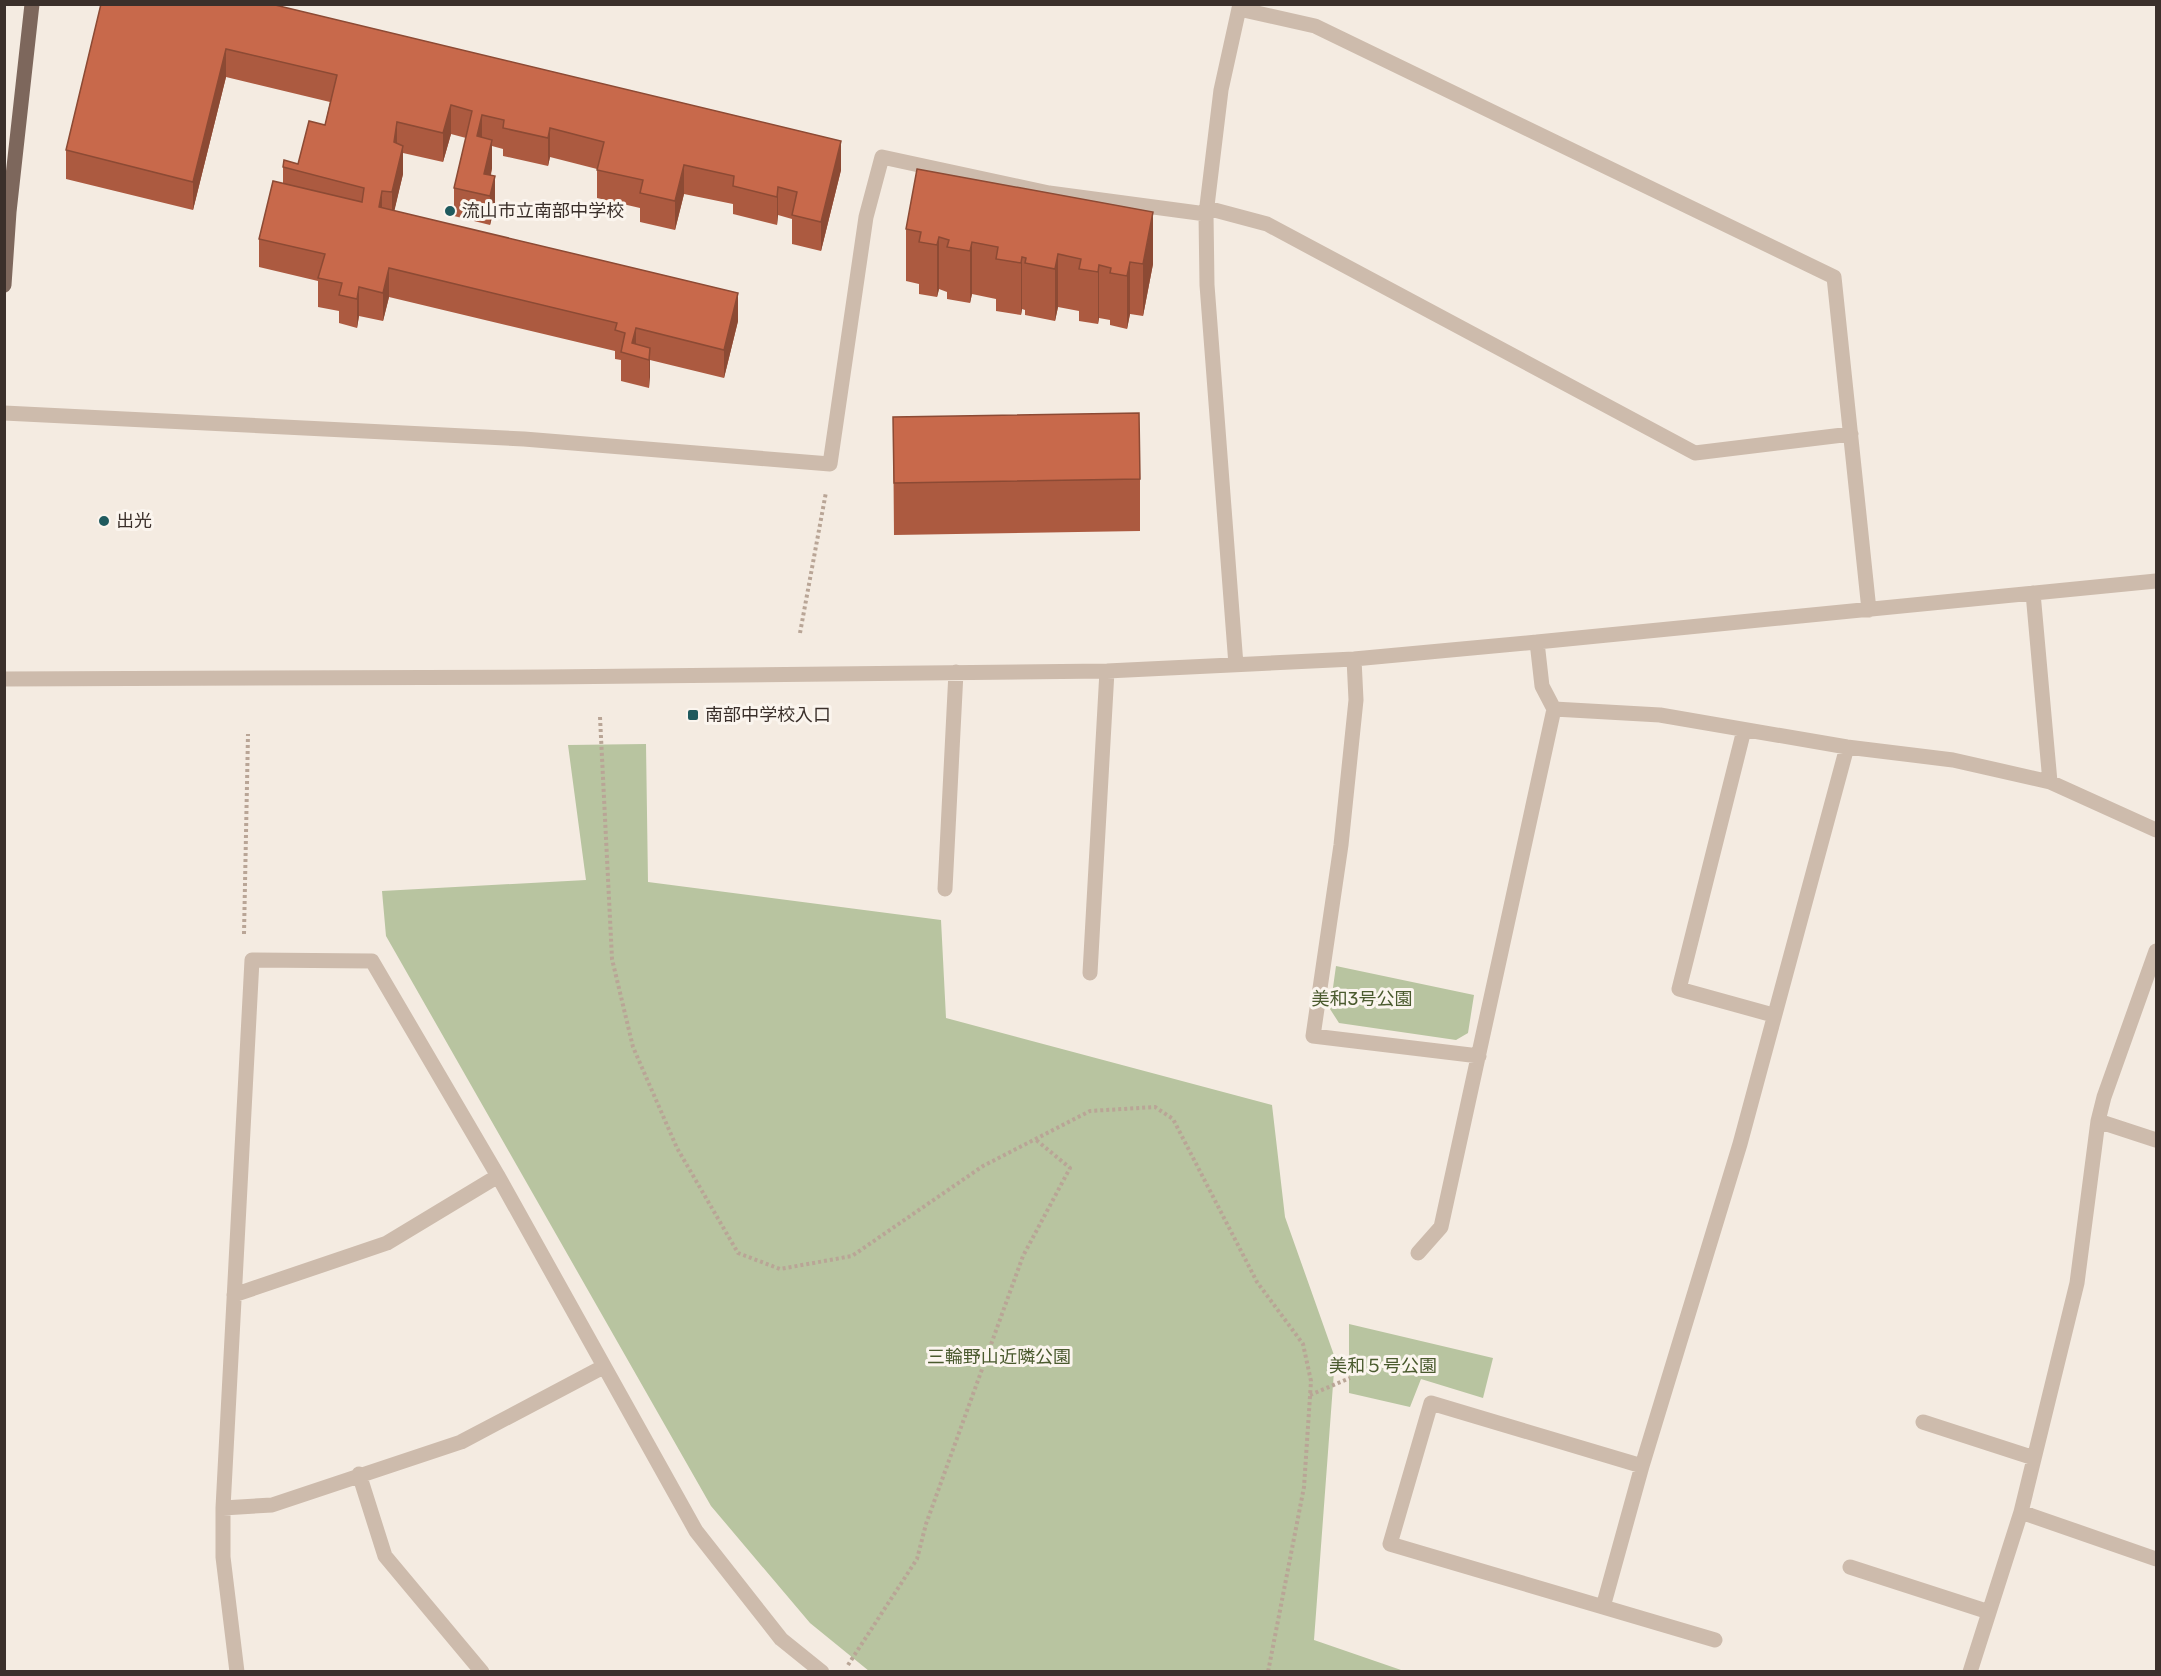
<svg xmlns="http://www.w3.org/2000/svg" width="2161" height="1676" font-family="Rubik,'Noto Sans JP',sans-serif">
	<rect width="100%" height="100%" fill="#f4ebe1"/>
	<path fill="#b8c4a0" d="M646 744 648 882 941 920 946 1018 1272 1105 1285 1217 1335 1358 1314 1640 1404 1671H869L810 1623 711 1506 386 936 382 891 586 880 568 745Z
		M1336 966 1474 995 1468 1033 1456 1040 1339 1023 1330 1009Z
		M1349 1324 1493 1358 1483 1398 1421 1379 1410 1407 1349 1393Z"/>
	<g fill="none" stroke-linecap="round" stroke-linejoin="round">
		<path stroke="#b9a596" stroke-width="4" stroke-dasharray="3 3" stroke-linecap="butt" d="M800 633 826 492
			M600 717 612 959 633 1047 677 1148 738 1253 780 1269 852 1256 983 1166 1090 1111 1155 1107 1173 1119 1257 1282 1303 1344 1311 1381 1304 1487 1268 1672
			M244 934 248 734
			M1310 1395 1350 1378
			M848 1665 917 1559 926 1524 1023 1256 1070 1168 1035 1139"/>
		<path stroke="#cdbbac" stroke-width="15" d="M1239 9 1315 26 1834 277 1869 610
			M1207 208 1267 224 1695 453 1851 434
			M4 413 524 439 830 464 866 217 882 157 1049 193 1206 214
			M2033 593 2050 782
			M1537 642 1542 686 1554 709 1660 715 1847 747 1953 760 2050 782 2156 830
			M1354 659 1356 700 1341 845 1313 1036 1479 1056
			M1236 665 1207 285 1206 214 1221 90 1240 4
			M4 679 546 677 1107 671 1354 659 1537 642 2156 581
			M1744 730 1679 989 1773 1015
			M945 889 956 672
			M1090 973 1107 671
			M2098 1121 2104 1097 2156 951
			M2156 1140 2098 1121 2077 1283 2021 1512 2156 1559
			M1418 1253 1441 1227 1554 709
			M234 1295 387 1243 498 1176
			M1923 1422 2034 1458
			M1642 1466 1431 1403 1390 1544 1715 1640
			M359 1474 385 1556 482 1672
			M223 1508 272 1505 461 1442 603 1367
			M1850 1567 1989 1612
			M1603 1607 1642 1466 1740 1144 1847 747
			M237 1672 223 1557V1508L252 960 372 961 498 1176 696 1531 781 1639 822 1672
			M1970 1672 2021 1512"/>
		<path stroke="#7d675c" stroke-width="15" d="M4 285 9 212 32 4"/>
	</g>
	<path fill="#ac5a40" d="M101 4 841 170 821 251 792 244V219L778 215 777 225 733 214V204L684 194 675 230 640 222V208L597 198V169L550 157 548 166 503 156V149L492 146V168L491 175 495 205 490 225 454 216V188L466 138 451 134 443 162 403 153V174L394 211 738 321 724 378 650 360 649 388 621 381V360L615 359V351L389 297 383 321 359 316 357 328 339 323V311L318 307V281L259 267V239L283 184V167L298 164 325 125 330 102 226 77 193 210 66 179V150Z
		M906 229 1153 264 1143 316 1130 314 1127 329 1110 325V320L1099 318 1098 324 1079 321V311L1058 307 1055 321 1025 315V310L1022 309 1021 315 996 311V299L972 294 970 303 947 299V292L939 289 937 297 919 294V284L906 281Z
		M893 417 1140 479V531L894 535Z"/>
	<path fill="#8c4a34" d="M226 49V77L193 210V182Z
		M451 105V134L443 162V133Z
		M482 115V143L477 136Z
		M397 122V151L394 142Z
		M550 128V157L548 166V138Z
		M492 140V168L486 195 484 174Z
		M841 141V170L821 251V222Z
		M403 146V174L392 221V192Z
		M684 165V194L675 230V201Z
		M495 176V205L490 225V196Z
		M778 187V215L777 225V197Z
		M382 191V220L379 207Z
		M1153 212V264L1143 316V264Z
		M939 237V289L937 297V245Z
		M972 242V294L970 303V251Z
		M1058 254V307L1055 321V269Z
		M1022 257V309L1021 315V263Z
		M1130 262V314L1127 329V276Z
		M1099 265V318L1098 324V272Z
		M389 268V297L383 321V293Z
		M359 287V316L357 328V299Z
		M738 293V321L724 378V350Z
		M636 328V356L632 343Z
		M650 348V377L649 388V360Z"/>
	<path fill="#c8694b" stroke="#8c4a34" stroke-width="1.5" d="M101 4H271L841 141 821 222 792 215 797 192 778 187 777 197 733 186 734 176 684 165 675 201 640 193 643 180 597 170 604 142 550 128 548 138 503 128 504 120 482 115 477 136 492 140 484 174 495 176 490 196 454 188 472 111 451 105 443 133 397 122 394 142 403 146 392 192 382 191 379 207 738 293 724 350 636 328 632 343 650 348 649 360 621 352 625 333 615 330 617 323 389 268 383 293 359 287 357 299 339 295 342 283 318 278 325 254 259 239 273 181 362 202 364 188 283 167 284 160 298 164 309 121 325 125 337 75 226 49 193 182 66 150Z
		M917 169 1153 212 1143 264 1130 262 1127 276 1110 273 1111 268 1099 265 1098 272 1079 269 1081 259 1058 254 1055 269 1025 263 1026 258 1022 257 1021 263 996 259 998 247 972 242 970 251 947 247 949 240 939 237 937 245 919 242 921 232 906 229Z
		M1139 413 1140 479 894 483 893 417Z"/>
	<g fill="#1f5a5e" stroke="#fbf5ee" stroke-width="2">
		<circle cx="450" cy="211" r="6"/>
		<circle cx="104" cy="521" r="6"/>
		<rect x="687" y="709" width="12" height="12" rx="3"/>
	</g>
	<g text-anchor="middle" stroke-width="6" stroke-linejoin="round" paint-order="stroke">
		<g font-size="18" fill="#3b302b" stroke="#fbf5ee" text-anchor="start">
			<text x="462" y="217">流山市立南部中学校</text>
			<text x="116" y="527">出光</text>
			<text x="705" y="721">南部中学校入口</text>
		</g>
		<g font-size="18" fill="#4a5a2e" stroke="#fbf5ee">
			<text x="1362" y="1005">美和3号公園</text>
			<text x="999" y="1363">三輪野山近隣公園</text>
			<text x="1383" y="1372">美和５号公園</text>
		</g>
	</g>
	<rect width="2161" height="1676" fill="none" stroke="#3b302b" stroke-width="12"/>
</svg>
